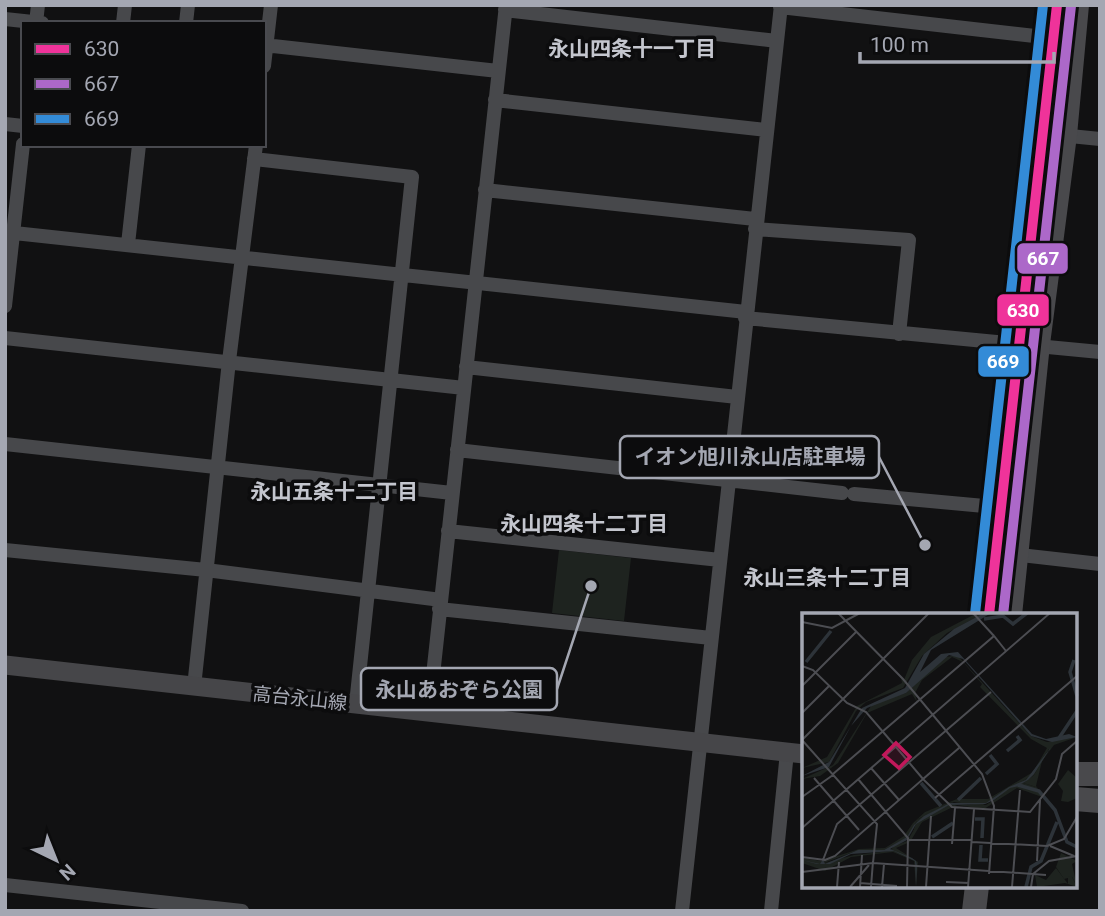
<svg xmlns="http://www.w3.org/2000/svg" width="1105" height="916" font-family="Roboto,'Noto Sans JP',sans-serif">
	<rect width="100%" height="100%" fill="#111112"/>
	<path fill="#1e231f" d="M559 550 631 558 624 621 552 613Z"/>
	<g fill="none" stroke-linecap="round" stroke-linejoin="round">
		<path stroke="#47484b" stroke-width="14" d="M780 7 1061 39
			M505 10 777 41
			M5 19 42 23
			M36 23 38 5
			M123 23 125 5
			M186 23 188 5
			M264 45 498 71
			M264 66 271 5
			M495 100 766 130
			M5 124 23 126
			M1060 135 1100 139
			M254 159 412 177 356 704
			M485 190 755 219
			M755 229 909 240 899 334
			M5 232 746 312
			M128 244 139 145
			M5 306 23 144
			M745 318 1100 352
			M5 338 464 388
			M466 367 737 397
			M5 444 452 493
			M457 450 842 493
			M854 494 1006 508
			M448 531 720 560
			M5 550 206 570 441 600
			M1011 554 1100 564
			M439 609 711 638
			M194 687 229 361 256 145
			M429 712 506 5
			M5 885 242 911
			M682 911 781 5
			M771 911 787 752"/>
		<path stroke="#464649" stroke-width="19" d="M5 665 804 754"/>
		<path stroke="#49494c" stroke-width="24" d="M989 615C1009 412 1037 209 1057 5
			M1010 615 1038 344 1065 135 1077 5
			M1075 774H1100
			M1075 799 1100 801
			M974 911 977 886"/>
		<defs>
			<path id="bus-1" d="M989 615 1057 5"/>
			<path id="bus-2" d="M1003 615 1071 6"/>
			<path id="bus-3" d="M975 614 1043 5"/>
		</defs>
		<use href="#bus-1" stroke="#0c0c0d" stroke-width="16"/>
		<use href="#bus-2" stroke="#0c0c0d" stroke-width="16"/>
		<use href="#bus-3" stroke="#0c0c0d" stroke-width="16"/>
		<use href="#bus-1" stroke="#ef339a" stroke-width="10"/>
		<use href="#bus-2" stroke="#ac68c9" stroke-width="10"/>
		<use href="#bus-3" stroke="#338bd7" stroke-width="10"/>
	</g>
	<g text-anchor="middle" stroke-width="7" stroke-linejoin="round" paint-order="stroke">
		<g font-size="19" fill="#a4a7b2" stroke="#0c0c0d">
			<text transform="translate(300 698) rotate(6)" y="7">高台永山線</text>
		</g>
		<g font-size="21" font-weight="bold" fill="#c4c6ce" stroke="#0c0c0d">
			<text x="632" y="56">永山四条十一丁目</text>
			<text x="334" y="499">永山五条十二丁目</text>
			<text x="584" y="531">永山四条十二丁目</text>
			<text x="827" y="585">永山三条十二丁目</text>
		</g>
	</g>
	<g transform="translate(802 613)">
		<rect width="275" height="275" fill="#111112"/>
		<path d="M175 0H182L145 20 120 43 101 75 64 89 54 98 27 149 0 155 25 144 55 93 100 70 99 65 102 67 110 47 129 24ZM155 42 229 123 245 129 275 124 252 132 240 148 234 173 241 183 234 174 221 170 232 162 241 145 247 138V136L228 164 189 187 173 190 150 189 116 206 106 224 82 237 54 238 19 251 52 242 88 238 92 233 105 228 115 212 127 201 148 191 184 192 209 176 218 173 233 177 240 184 215 175 182 196 155 192 120 209 108 229 94 235 116 249 114 274 112 248 91 239 49 244 23 258 0 250V245L20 248 57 236 83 235 102 223 111 210 123 199 155 186H186L231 159 245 135 229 126 178 74 180 71 161 49 150 44 120 67 113 80 115 89 110 81 65 100 36 150 18 163 0 166 31 152 71 90 104 80 139 45Z" fill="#1e231f"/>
		<path d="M247 137 232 162 221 170 234 174 240 184 218 173 179 193 152 189 128 200 111 219 115 207 133 196 153 188 186 187 226 165ZM266 157 275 165V185L266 189 259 188 261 178 256 171ZM259 240 275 248 270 251 275 273 270 264 262 266 254 254Z" fill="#1e231f"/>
		<path d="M254 255 266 271V263L270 264 275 274 263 270 235 274 233 262 244 267Z" fill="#1e231f"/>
		<path d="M182 0H189L129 37 118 59 139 41 156 39 230 121 244 126 267 121 275 124 250 129 229 123 161 46 147 42 104 80 65 95 49 113 27 154 0 163 27 149 60 95 103 75 122 41 152 16ZM249 134 232 161 226 167 219 171 222 172 208 175 192 187 183 191 147 192 114 211 105 227 88 236 110 245 114 248 115 252 114 274 113 248 92 238 49 241 28 251H15L14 259 15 251 0 247 18 251 21 246 23 251 56 237H82L105 224 112 212 122 203 148 190H184L207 174 224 167Z" fill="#2d3339"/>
		<path fill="none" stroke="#2d3339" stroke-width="3.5" d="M182 6 201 3 211 11 225 0M272 47 268 59 275 83M4 49 29 18M257 125 275 98M205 138 218 127 215 123M184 161 195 151 188 142M119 170 139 193M216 172 237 178 253 197 265 229 275 234M156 187 179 165M173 206H181L180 225M130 224 151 210M179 232 178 247H186M224 274 229 254 239 248 255 209"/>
		<path fill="none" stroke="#4c4d52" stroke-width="2" d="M36 0 101 66 180 161 192 193 187 261M171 0 192 23M0 9 30 15 58 0M0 53 11 57 45 90 64 99 94 134M0 73 54 19M0 100 27 73M0 127 75 211 71 250M0 127 127 0M94 134 121 166 157 135M69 155 97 187M31 161 192 23 204 38M12 165 57 217M56 166 106 225 105 274M0 184 31 162M133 185 275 63M0 215 248 0M107 227H170M170 229 245 233 262 226 275 204M150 231 153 195M248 233 272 243M0 244 23 247 33 243 121 166 150 194 228 199 254 166 260 141 275 128M21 247 35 211 189 79M235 248 238 187M0 259 71 250 231 261 247 248 275 243M144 269 167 270M58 270 95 273M35 274 37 249M48 274 67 252M58 274 60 242M69 274 71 248M80 274 82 251M124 274 129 203M166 274 172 196M210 274 218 177M229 274 231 261 244 262"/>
		<path fill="#c2185b" fill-opacity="0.15" stroke="#c2185b" stroke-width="3.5" d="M94 130 108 144 97 155 82 142Z"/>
		<rect width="275" height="275" fill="none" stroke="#a4a7b2" stroke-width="3.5"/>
	</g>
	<path fill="none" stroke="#a4a7b2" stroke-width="2.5" d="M925 545L879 457M591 586L557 689"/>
	<g fill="#a4a7b2" stroke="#0c0c0d" stroke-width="2.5">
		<circle cx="925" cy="545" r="7"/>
		<circle cx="591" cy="586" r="7"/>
	</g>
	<g fill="#0c0c0d" stroke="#a4a7b2" stroke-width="2.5">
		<rect x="620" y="436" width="259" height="42" rx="7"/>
		<rect x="361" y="668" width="196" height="42" rx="7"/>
	</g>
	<g font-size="21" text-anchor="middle" font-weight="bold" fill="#a4a7b2">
		<text x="750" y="464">イオン旭川永山店駐車場</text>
		<text x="459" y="697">永山あおぞら公園</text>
	</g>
	<g stroke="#0c0c0d" stroke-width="2.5">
		<rect x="1016" y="242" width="53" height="33" rx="7" fill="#ac68c9"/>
		<rect x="996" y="293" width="54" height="34" rx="7" fill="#ef339a"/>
		<rect x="977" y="345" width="53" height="33" rx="7" fill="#338bd7"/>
	</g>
	<g font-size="19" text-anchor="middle" font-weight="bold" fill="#fff">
		<text x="1043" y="265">667</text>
		<text x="1023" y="317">630</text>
		<text x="1003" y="368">669</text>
	</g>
	<rect width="1105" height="916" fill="none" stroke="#a4a7b2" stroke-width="14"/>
	<rect x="21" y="21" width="245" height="126" fill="#0c0c0d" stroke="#494a4f" stroke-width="2"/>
	<rect x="35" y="44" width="35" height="10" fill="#ef339a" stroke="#494a4f" stroke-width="2"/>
	<text x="84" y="56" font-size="21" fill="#a4a7b2">630</text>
	<rect x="35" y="79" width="35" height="10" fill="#ac68c9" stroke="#494a4f" stroke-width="2"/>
	<text x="84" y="91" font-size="21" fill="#a4a7b2">667</text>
	<rect x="35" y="114" width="35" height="10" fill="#338bd7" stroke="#494a4f" stroke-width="2"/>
	<text x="84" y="126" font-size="21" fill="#a4a7b2">669</text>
	<g transform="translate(56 860) rotate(137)" stroke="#0c0c0d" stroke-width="5" paint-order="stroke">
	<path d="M0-5L12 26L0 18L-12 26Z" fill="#a4a7b2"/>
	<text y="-10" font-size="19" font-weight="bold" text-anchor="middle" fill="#a4a7b2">N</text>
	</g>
	<path d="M860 52v10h194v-10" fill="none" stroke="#a4a7b2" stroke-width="3.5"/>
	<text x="870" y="52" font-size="21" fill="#a4a7b2" stroke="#0c0c0d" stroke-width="5" paint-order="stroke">100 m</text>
</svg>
